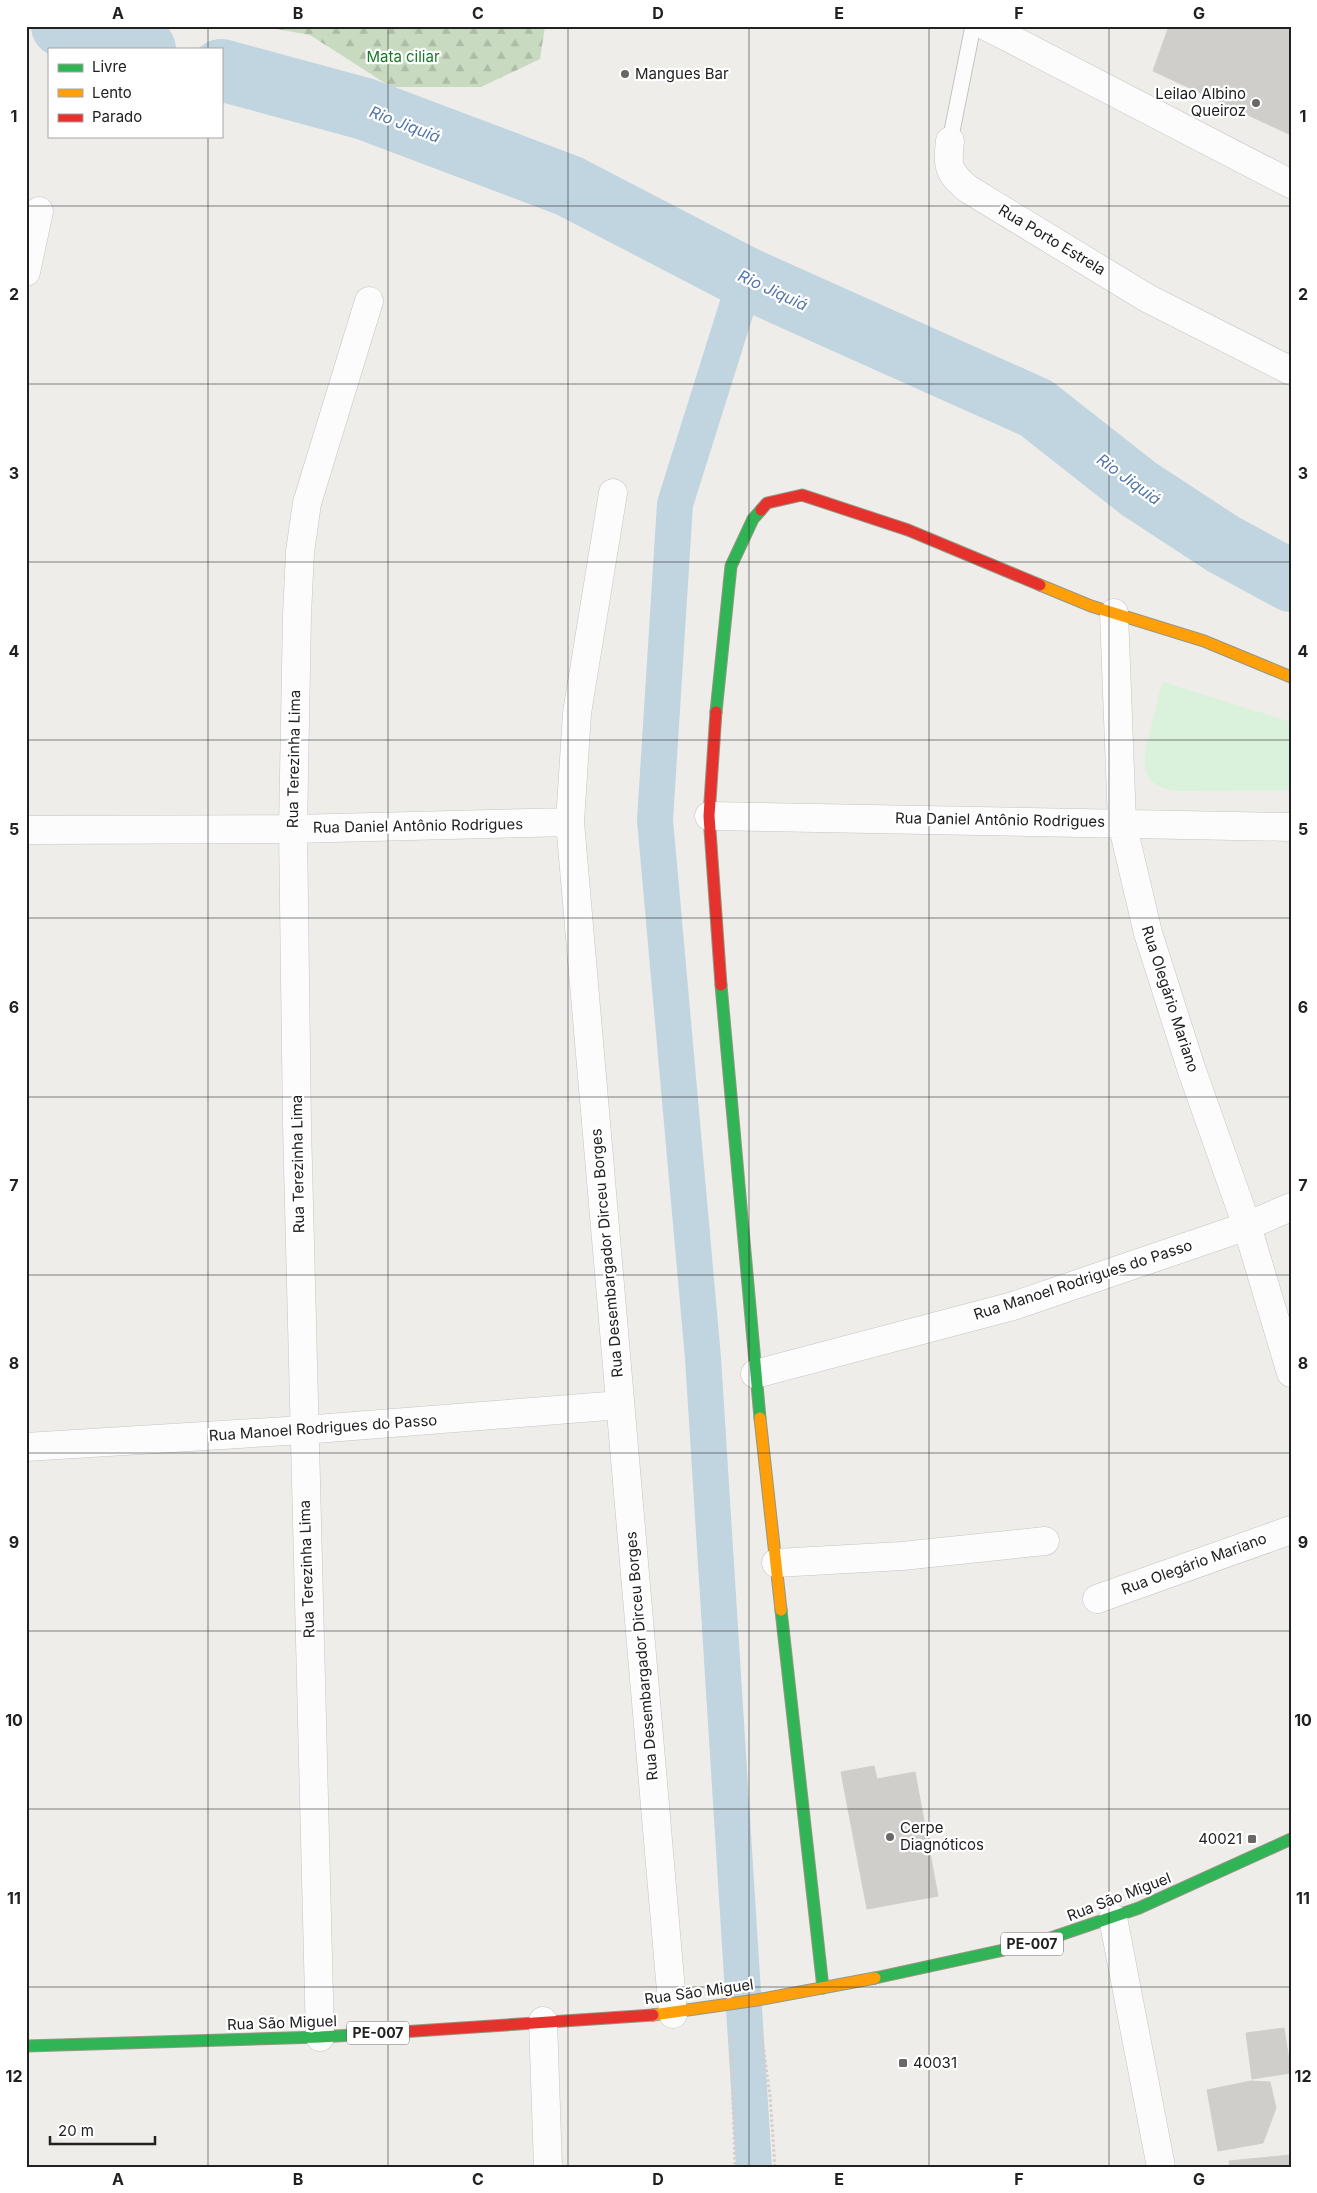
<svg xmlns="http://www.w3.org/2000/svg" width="1317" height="2193" font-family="Inter,sans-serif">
	<defs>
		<pattern id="forest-firs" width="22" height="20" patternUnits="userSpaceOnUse" patternTransform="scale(1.25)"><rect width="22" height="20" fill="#c8dbc1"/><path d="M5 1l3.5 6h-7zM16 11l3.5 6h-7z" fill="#acbca6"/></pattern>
	</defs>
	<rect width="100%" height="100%" fill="#eeedea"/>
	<path fill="url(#forest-firs)" d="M260 26H545L540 59 481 87H391L310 35Z"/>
	<path fill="#daf1dc" d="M1163 682 1291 722V790L1177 791C1133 786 1144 754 1152 723 1156 710 1158 695 1163 682Z"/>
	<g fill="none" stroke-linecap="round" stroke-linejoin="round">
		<path stroke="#c0d5df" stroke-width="36" d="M746 278 675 504 655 820 703 1358 754 2167"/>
		<path stroke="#c0d5df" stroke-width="62" d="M62 26 145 49
			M221 70 365 109 569 186 746 278 1036 408 1139 489 1223 544 1291 581"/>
	</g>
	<path fill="#cfcecb" stroke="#d1cfcb" d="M1169 26H1291V135L1153 71Z
		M874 1766 877 1779 915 1772 938 1896 867 1909 841 1772Z
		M1284 2028 1291 2073 1252 2079 1246 2033Z
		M1251 2081 1270 2082 1276 2108 1263 2143 1218 2151 1207 2090Z
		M1290 2155 1291 2167H1230L1229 2161Z"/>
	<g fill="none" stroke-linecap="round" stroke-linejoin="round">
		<defs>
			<path id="lane" d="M950 141 973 26"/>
			<path id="street" d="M986 26 1291 184
				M950 141C947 167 948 172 968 189L1147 298 1291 371
				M26 272 39 211
				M613 493 577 713 570 822 673 2014
				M1114 613 1122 823 1148 933 1191 1068 1247 1226 1291 1373
				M709 816 1291 827
				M26 830 293 829 570 822
				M755 1374 1013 1306 1247 1226 1291 1207
				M26 1447 303 1430 620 1405
				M776 1563 902 1556 1045 1541
				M1097 1599 1291 1530
				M1113 1918 1161 2167
				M543 2021 548 2167
				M320 2037 297 1125 293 829 297 615 300 552 307 503 369 301"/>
			<path id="fast" d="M716 712 731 566 753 519 761 510
				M721 985 760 1418
				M781 1610 823 1988
				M875 1978 1036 1943 1139 1908 1291 1839
				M26 2046 320 2037 386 2033"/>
			<path id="slow" d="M1040 585 1091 606 1204 641 1291 677
				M760 1418 781 1610
				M653 2015 757 2000 875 1978"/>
			<path id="jam" d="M761 510 767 503 802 495 908 530 1040 585
				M716 712 709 816 721 985
				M386 2033 653 2015"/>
		</defs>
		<use href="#lane" stroke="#c4c4c2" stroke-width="17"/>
		<use href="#street" stroke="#c4c4c2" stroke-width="29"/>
		<use href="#fast" stroke="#949783" stroke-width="13"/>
		<use href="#slow" stroke="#949783" stroke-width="13"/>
		<use href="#jam" stroke="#949783" stroke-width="13"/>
		<path stroke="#d6ccca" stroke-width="3" stroke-dasharray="2.5 2.5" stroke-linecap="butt" d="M761 2030 770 2096 775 2167
			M731 2037 735 2167"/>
		<use href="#lane" stroke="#fcfcfc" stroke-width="15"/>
		<use href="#street" stroke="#fcfcfc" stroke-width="28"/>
		<use href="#fast" stroke="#30b455" stroke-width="11"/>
		<use href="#slow" stroke="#ff9f0a" stroke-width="11"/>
		<use href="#jam" stroke="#e5322d" stroke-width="11"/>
	</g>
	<path fill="none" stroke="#212121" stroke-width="1" stroke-opacity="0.55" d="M208 26V49M388 26V2167M568 26V2167M749 26V2167M929 26V2167M1109 26V2167M208 136V2167M26 206H1291M26 384H1291M26 562H1291M26 740H1291M26 918H1291M26 1097H1291M26 1275H1291M26 1453H1291M26 1631H1291M26 1809H1291M26 1987H1291"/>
	<g fill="#696867" stroke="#fff" stroke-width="2">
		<circle cx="625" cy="74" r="5"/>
		<circle cx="1256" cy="103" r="5"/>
		<circle cx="890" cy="1837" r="5"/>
		<rect x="1247" y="1834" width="10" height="10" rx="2.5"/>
		<rect x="898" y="2058" width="10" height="10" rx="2.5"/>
	</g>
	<g text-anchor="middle" stroke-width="4.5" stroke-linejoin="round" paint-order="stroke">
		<g fill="#fff" stroke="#646464" stroke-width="1">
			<rect x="1001" y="1932.5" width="62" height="23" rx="4"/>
			<rect x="347" y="2021.5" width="62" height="23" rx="4"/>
		</g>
		<g font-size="14" font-weight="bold" fill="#212121">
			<text x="1032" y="1949">PE-007</text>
			<text x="378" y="2038">PE-007</text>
		</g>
		<g font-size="15" fill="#167727" stroke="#fff">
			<text x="403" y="62">Mata ciliar</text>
		</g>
		<g font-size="15" fill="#212121" stroke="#fff" text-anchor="start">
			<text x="635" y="79">Mangues Bar</text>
			<text x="1246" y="99" text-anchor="end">Leilao Albino<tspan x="1246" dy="17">Queiroz</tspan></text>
			<text x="900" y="1833">Cerpe<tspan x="900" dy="17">Diagnóticos</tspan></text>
			<text x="1242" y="1844" text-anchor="end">40021</text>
			<text x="913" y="2068">40031</text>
		</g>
		<g font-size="15" fill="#212121" stroke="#fff">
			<text transform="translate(1052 240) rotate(31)" y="5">Rua Porto Estrela</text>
			<text transform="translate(294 759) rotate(-89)" y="5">Rua Terezinha Lima</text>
			<text transform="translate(1000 820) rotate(1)" y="5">Rua Daniel Antônio Rodrigues</text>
			<text transform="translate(418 826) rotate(-1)" y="5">Rua Daniel Antônio Rodrigues</text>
			<text transform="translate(1170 999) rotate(72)" y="5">Rua Olegário Mariano</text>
			<text transform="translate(298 1164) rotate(-91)" y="5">Rua Terezinha Lima</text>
			<text transform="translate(607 1253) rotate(-95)" y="5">Rua Desembargador Dirceu Borges</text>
			<text transform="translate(1083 1280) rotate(-18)" y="5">Rua Manoel Rodrigues do Passo</text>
			<text transform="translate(323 1428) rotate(-4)" y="5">Rua Manoel Rodrigues do Passo</text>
			<text transform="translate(1194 1564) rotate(-20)" y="5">Rua Olegário Mariano</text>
			<text transform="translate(307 1569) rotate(-92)" y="5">Rua Terezinha Lima</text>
			<text transform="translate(642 1656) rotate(-95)" y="5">Rua Desembargador Dirceu Borges</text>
			<text transform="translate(1119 1897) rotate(-21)" y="5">Rua São Miguel</text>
			<text transform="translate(699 1992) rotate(-8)" y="5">Rua São Miguel</text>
			<text transform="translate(282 2023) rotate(-2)" y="5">Rua São Miguel</text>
		</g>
		<g font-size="16" font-style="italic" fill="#5477a9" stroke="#fff">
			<text transform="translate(405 124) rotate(21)" y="6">Rio Jiquiá</text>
			<text transform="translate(773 290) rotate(25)" y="6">Rio Jiquiá</text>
			<text transform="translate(1129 479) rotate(36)" y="6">Rio Jiquiá</text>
		</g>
	</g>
	<rect width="1317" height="2193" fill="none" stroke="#ffffff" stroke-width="55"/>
	<rect x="48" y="48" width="175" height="90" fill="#ffffff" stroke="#a6a6a6"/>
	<rect x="58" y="64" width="25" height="8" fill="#30b455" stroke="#a6a6a6"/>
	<text x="92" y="72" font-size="15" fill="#212121">Livre</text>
	<rect x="58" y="89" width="25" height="8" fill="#ff9f0a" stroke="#a6a6a6"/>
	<text x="92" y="98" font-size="15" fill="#212121">Lento</text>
	<rect x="58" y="114" width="25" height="8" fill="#e5322d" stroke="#a6a6a6"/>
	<text x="92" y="122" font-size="15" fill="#212121">Parado</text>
	<path d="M50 2136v8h105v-8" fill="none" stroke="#212121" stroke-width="2.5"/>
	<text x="58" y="2136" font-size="15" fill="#212121" stroke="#ffffff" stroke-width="4" paint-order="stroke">20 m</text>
	<rect x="28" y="28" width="1262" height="2138" fill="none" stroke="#212121" stroke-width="2"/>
	<g font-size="16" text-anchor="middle" font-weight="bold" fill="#212121">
		<text x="118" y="19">A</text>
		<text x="298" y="19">B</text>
		<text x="478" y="19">C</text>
		<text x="658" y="19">D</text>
		<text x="839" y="19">E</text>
		<text x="1019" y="19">F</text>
		<text x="1199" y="19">G</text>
		<text x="14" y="122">1</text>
		<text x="1303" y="122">1</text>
		<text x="14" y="300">2</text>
		<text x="1303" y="300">2</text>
		<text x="14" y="479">3</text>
		<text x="1303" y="479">3</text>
		<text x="14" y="657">4</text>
		<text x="1303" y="657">4</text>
		<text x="14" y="835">5</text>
		<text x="1303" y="835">5</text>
		<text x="14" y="1013">6</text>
		<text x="1303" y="1013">6</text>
		<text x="14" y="1191">7</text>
		<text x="1303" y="1191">7</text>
		<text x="14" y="1369">8</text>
		<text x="1303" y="1369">8</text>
		<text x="14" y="1548">9</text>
		<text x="1303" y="1548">9</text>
		<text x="14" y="1726">10</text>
		<text x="1303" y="1726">10</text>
		<text x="14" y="1904">11</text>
		<text x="1303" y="1904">11</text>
		<text x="14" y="2082">12</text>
		<text x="1303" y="2082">12</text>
		<text x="118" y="2185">A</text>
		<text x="298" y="2185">B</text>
		<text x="478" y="2185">C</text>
		<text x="658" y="2185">D</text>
		<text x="839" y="2185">E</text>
		<text x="1019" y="2185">F</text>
		<text x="1199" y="2185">G</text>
	</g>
</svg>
